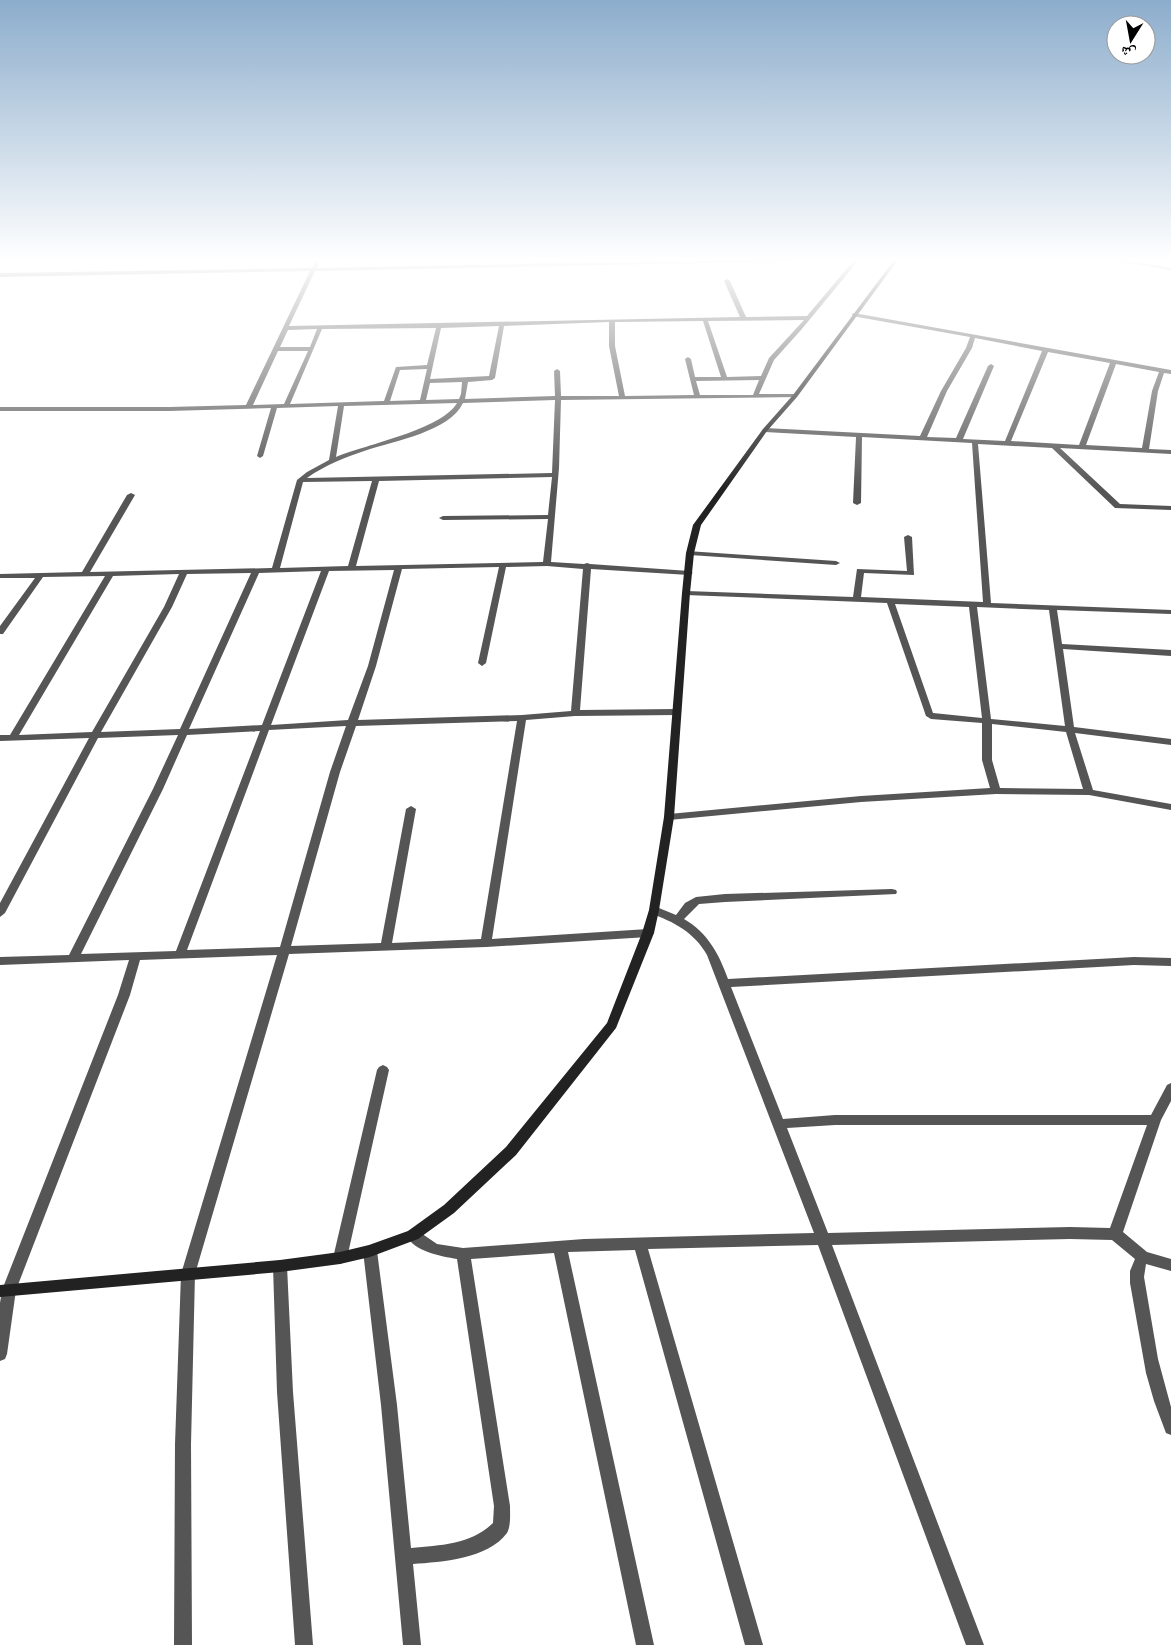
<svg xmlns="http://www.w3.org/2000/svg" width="1171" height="1645" font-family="'Asap Condensed','Noto Naskh Arabic',sans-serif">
	<rect width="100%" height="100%" fill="#fff"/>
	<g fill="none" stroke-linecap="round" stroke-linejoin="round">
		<path fill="#555" fill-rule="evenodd" d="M316 260H320L317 268 725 260H800L798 261 315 271 289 326 740 317 724 281 727 279 730 281 746 317 807 316 854 260H859L801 330 774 360 759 394H795L797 395V397L561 400 559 468 551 562 584 564 587 563 590 564 689 571 693 573 689 575 591 569 580 710 677 709 681 712 677 715 575 716 526 720 492 939 648 929 652 930 654 933 652 936 648 937 486 947 289 954 195 1274 191 1444 192 1645H174L175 1444 181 1274 277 955 140 960 130 995 16 1290 7 1354 5 1359 0 1361V1303L2 1290 118 995 129 960 0 965V957L69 955 153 789 178 735 98 738 5 913 0 917V903L89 738 0 741V735H10L105 576 43 577 3 634H0V626L35 578H0V574L82 572 127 495 131 493 135 495 90 572 272 568 297 480 307 472 329 460 338 406 277 408 263 456 260 458 257 456 271 408 169 411H0V407H169L246 405 310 271 0 277V273L312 268ZM804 320 769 358 761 376 727 377 708 321ZM703 321 721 377H695L691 359 688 357 685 359 694 395 625 396 615 346V322ZM609 322V346L619 396H561L560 371 557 369 554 371 555 396 465 399 468 382 492 380 495 378 504 326ZM499 326 489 376 430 379 441 328ZM436 328 427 365 396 367 384 401 290 404 322 329ZM317 329 310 347H280L288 330ZM278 351H308L284 404 253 405ZM427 369 420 400 390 401 400 370ZM759 380 753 395H700L696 381ZM462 382 461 394 459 399 426 400 430 383ZM555 400 552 473 307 478C325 465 346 457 367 450 395 441 450 431 463 403ZM457 403C441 430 367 444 336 457L344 406ZM552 477 548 515 443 516 439 518 443 520 548 519 543 562 356 566 379 481ZM372 481 348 566 280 568 303 482ZM547 566 583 569 571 711 522 715 358 720 376 666 402 569 499 567 478 663 482 666 486 663 506 567ZM394 570 368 666 348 720 271 725 329 571ZM321 571 262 725 189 729 259 573ZM251 573 180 729 101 732 172 607 187 574ZM179 574 164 607 92 732 19 735 113 576ZM517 721 481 939 392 943 416 809 411 806 406 809 381 943 291 946 340 772 356 726ZM346 726 330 772 280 947 187 950 269 730ZM260 731 176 951 81 954 163 789 187 735Z
			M1112 260H1123L1171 268V270Z
			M854 313 1171 370V374L1164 373 1158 391 1149 449 1171 450V454L1060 448 1120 504 1171 506V510L1115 508 1052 448 978 444 991 603 1171 610V614L1057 610 1062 644 1171 650V656L1063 649 1074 727 1171 739V745L1075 733 1093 790 1171 804V810L1089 795 996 794 861 802 669 820 664 817 669 814 861 796 990 788 982 760V723L931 719 926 716 887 603 686 595 682 593 686 591 853 597 857 569 907 571 904 537 908 535 912 537 914 575 864 573 861 597 983 602 972 443 862 437 861 503 857 505 853 503 856 437 765 432 762 430 765 428 920 436 941 391 966 348 970 337 852 316V314ZM975 338 1042 351 1005 441 963 439 994 366 991 364 988 366 956 438 927 437 947 391 972 348ZM1048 352 1110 363 1079 445 1011 441ZM1116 364 1159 372 1152 391 1142 448 1086 445ZM895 604 969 607 982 718 933 713ZM977 607 1049 610 1065 726 991 719ZM992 724 1066 732 1083 789 1000 788 992 760Z
			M687 551 836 561 840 563 836 565 690 555H687Z
			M892 889 896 890 897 892 896 894 725 902 699 904 684 919C708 933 719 954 728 979L1134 957 1171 958V966L1134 965 731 987 783 1119 835 1115H1151L1167 1085 1171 1083V1101L1161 1120 1123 1232 1147 1252 1171 1259V1271L1146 1264 1144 1277 1158 1359 1171 1407V1435L1166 1433 1154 1401 1146 1373 1130 1283V1271L1135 1259 1112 1240 1070 1239 832 1245 984 1645H966L818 1245 648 1249 763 1645H745L635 1250 568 1252 654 1645H636L554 1253 471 1259 510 1506C510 1514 511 1526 507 1533 488 1559 441 1562 413 1564L421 1645H403L381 1405 363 1251 365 1247 370 1245 375 1247 377 1251 397 1405 411 1548C441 1545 470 1545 493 1523L494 1506 457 1259C441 1256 414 1252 406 1235L408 1231 413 1229 418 1231 437 1244 463 1248 584 1239 814 1233 707 955C694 932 674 922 650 913L649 910 654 906 676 915 685 903 696 897 725 894ZM835 1125H1147L1110 1228 1070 1227 828 1233 787 1128Z
			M383 1065 387 1067 389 1070 347 1258 345 1262 340 1264 335 1262 333 1258 377 1070 379 1067Z
			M280 1260 285 1262 287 1266 293 1392 313 1645H295L277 1392 273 1266 275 1262Z"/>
		<path fill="#222" fill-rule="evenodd" d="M894 260H898L797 397 767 431 701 525 694 553 690 593 674 817 659 910 654 933 616 1028 516 1155 454 1213 418 1239 370 1257 340 1264 280 1272 0 1297V1285L280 1260 340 1252 369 1245 408 1231 444 1205 506 1147 607 1023 642 933 649 910 664 817 682 593 686 553 693 525 763 429 793 395Z"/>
	</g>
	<linearGradient id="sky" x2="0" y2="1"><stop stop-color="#8cadcc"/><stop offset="0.53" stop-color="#fff"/><stop offset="1" stop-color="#fff" stop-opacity="0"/></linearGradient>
	<rect width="1171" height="490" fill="url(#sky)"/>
	<g transform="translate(1131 40) rotate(191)"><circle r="24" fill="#ffffff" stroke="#999999"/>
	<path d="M0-4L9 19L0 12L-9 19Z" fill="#000000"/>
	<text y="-8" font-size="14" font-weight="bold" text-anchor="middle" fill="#000000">ش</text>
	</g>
</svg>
